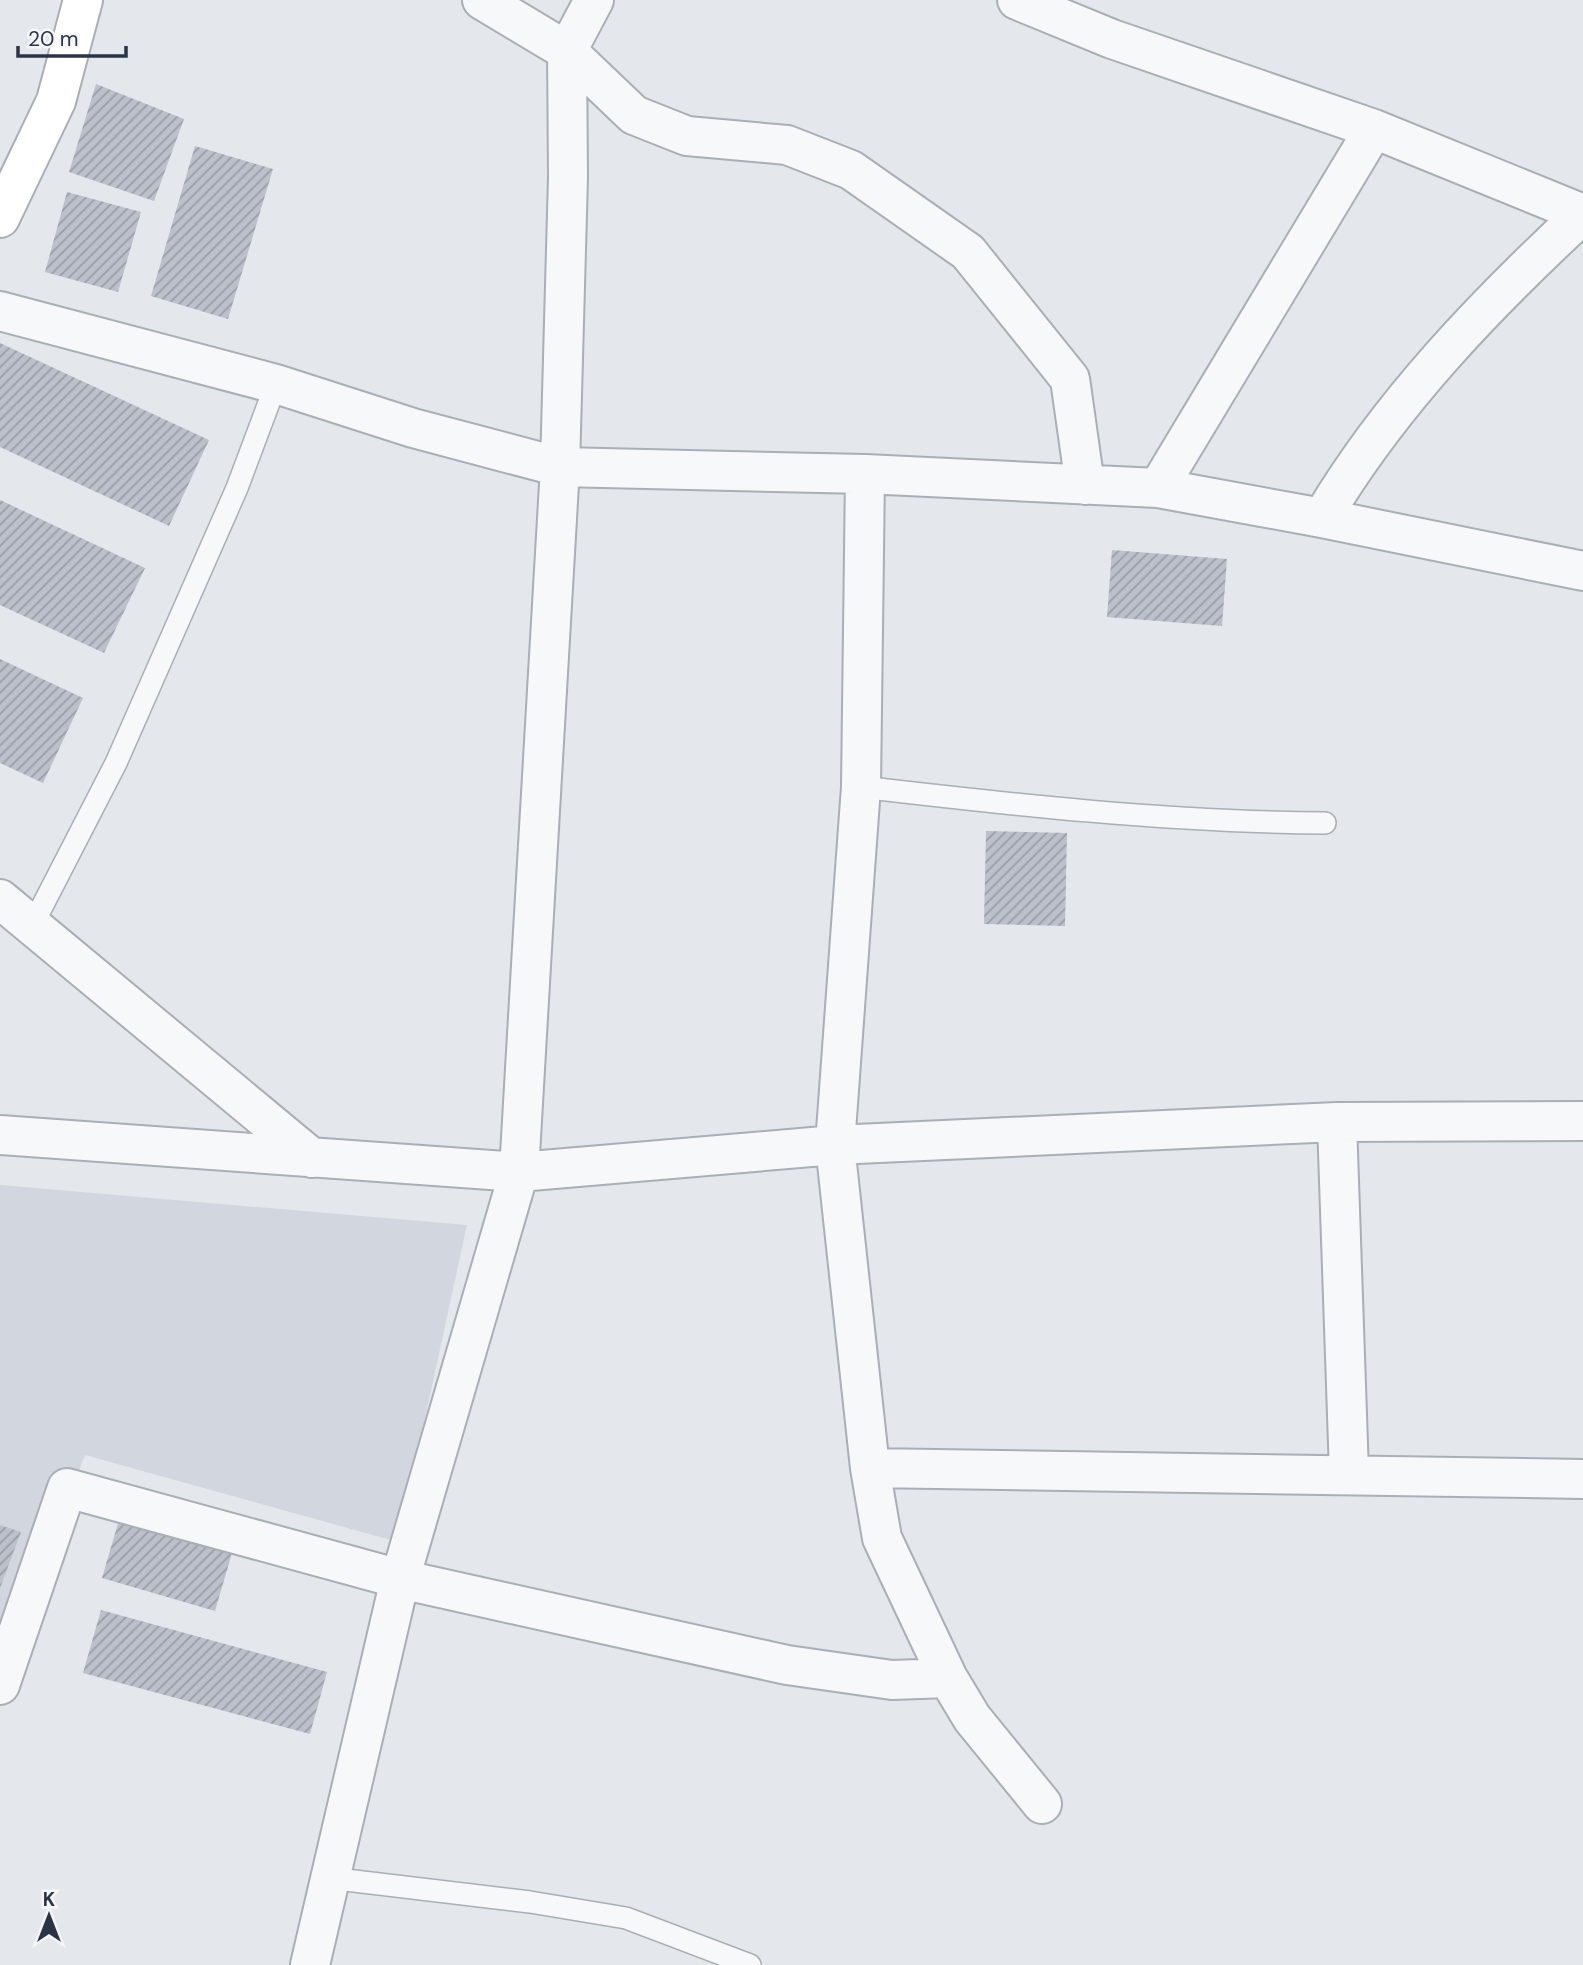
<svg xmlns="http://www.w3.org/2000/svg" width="1583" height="1965" font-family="'DM Sans',sans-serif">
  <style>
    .built { fill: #d2d6de }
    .building { fill: url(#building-hatch) }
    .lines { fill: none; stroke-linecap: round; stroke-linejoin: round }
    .lane-casing { stroke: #a9aeb7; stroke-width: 24 }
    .street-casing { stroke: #a9aeb7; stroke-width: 42 }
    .secondary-casing { stroke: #a9aeb7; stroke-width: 42 }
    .lane { stroke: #f7f8fa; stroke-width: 21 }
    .street { stroke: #f7f8fa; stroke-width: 38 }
    .secondary { stroke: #fff; stroke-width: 38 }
  </style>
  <defs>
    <pattern id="building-hatch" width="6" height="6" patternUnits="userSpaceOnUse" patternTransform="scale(1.75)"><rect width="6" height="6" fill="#bbc0ca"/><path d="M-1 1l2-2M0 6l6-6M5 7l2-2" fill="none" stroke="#989da6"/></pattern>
  </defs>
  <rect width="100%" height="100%" fill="#e4e7ec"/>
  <path class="built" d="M0 1185 467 1225 398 1542 85 1455 0 1675Z"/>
  <path class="building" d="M96 84 184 119 154 201 69 172Z
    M195 146 273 169 228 319 151 296Z
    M67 192 141 212 118 292 45 272Z
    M0 343 209 440 169 526 0 447Z
    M0 500 145 568 104 653 0 605Z
    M1112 550 1227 559 1222 626 1107 617Z
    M0 659 83 698 43 783 0 763Z
    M986 831 1067 833 1065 926 984 924Z
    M119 1520 232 1553 215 1611 102 1578Z
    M0 1525 21 1532 0 1588Z
    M101 1610 327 1672 310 1734 83 1673Z"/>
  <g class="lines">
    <g class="lane-casing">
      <path id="lane" d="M861 787C1015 805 1170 822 1325 823
        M31 928 116 763 237 488 276 384
        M329 1878 530 1902 626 1918 750 1965"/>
    </g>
    <g class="street-casing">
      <path id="street" d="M482 0 567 51 634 115 687 136 787 145 851 170 968 252 1070 379 1085 485
        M1017 0 1112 39 1374 129 1583 214
        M0 311 276 384 413 428 560 467 865 474 1158 488 1322 518 1583 571
        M865 474 861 787 835 1145 870 1468 882 1538 948 1678 972 1718 1042 1804
        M1158 488 1374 129
        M1322 518C1390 403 1486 304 1583 214
        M0 899 312 1158
        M1337 1122 1349 1473
        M0 1135 519 1172 835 1145 1337 1122 1583 1121
        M870 1468 1583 1479
        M0 1685 67 1488 400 1579 787 1665 892 1680 948 1678
        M310 1965 400 1579 519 1172 560 467 568 177 567 51 594 0"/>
    </g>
    <g class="secondary-casing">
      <path id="secondary" d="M0 218 56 101 83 0"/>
    </g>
    <use href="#lane" class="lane"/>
    <use href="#street" class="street"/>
    <use href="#secondary" class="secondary"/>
  </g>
  <g transform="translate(49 1916)" stroke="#f4f6f9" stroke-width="5" paint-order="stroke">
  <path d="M0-5L12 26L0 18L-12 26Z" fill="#2b3445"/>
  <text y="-10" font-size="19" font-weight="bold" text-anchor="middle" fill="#2b3445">K</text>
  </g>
  <path d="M18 46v10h108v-10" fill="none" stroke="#2b3445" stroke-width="3.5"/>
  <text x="28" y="46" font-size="21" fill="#2b3445" stroke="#f4f6f9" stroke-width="5" paint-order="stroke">20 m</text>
</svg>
